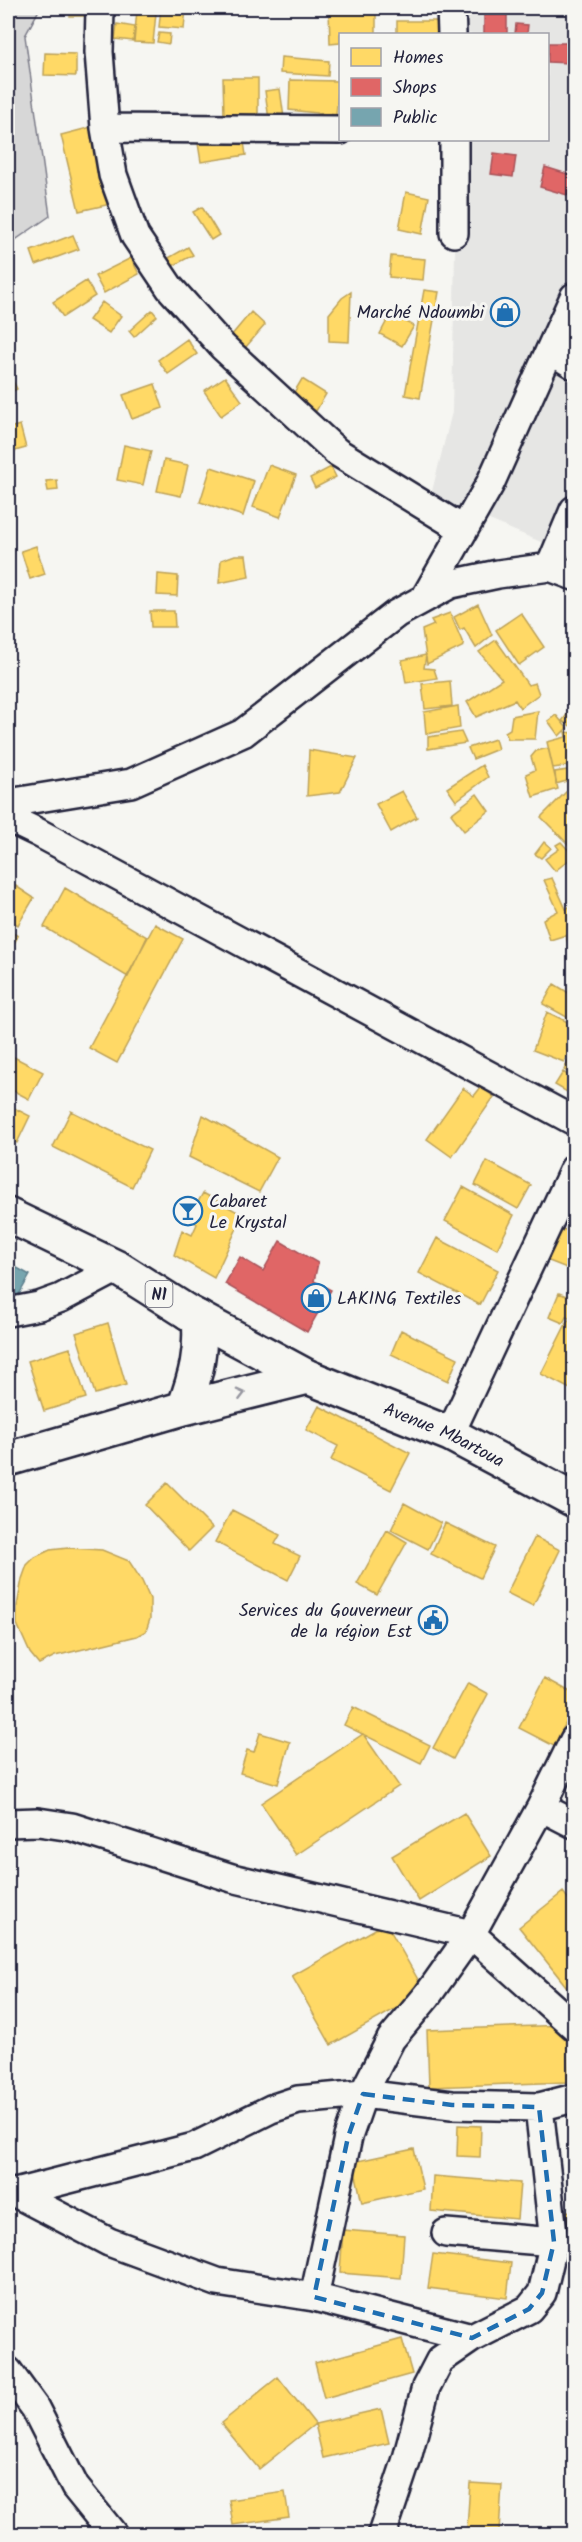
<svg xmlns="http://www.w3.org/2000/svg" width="582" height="2542" font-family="Kalam,sans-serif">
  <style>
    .built { fill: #e6e6e4 }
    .green { fill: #d7d7d7; stroke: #7c7c89; stroke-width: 1.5 }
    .homes { fill: #ffd966; stroke: #bda259; stroke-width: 1.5 }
    .shops { fill: #e06666; stroke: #a75259; stroke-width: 1.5 }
    .public { fill: #76a5af; stroke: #5d7e8c; stroke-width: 1.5 }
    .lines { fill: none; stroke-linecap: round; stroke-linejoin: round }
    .minor-casing { stroke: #22223b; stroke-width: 32 }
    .major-casing { stroke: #22223b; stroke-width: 38 }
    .highway-casing { stroke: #22223b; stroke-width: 38 }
    .minor { stroke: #f6f6f2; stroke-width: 27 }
    .major { stroke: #f6f6f2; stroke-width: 33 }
    .highway { stroke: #f6f6f2; stroke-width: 33 }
    .oneway { stroke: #9797a0 }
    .marked { fill: none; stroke: #1f6fb2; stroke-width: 4.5; stroke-dasharray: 12 8; stroke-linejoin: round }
    .labels { text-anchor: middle; stroke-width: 6; stroke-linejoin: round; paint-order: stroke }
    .shield { fill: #f6f6f2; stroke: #626272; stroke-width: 1.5 }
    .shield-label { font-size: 16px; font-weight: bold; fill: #22223b }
    .poi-label { font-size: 18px; fill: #22223b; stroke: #f6f6f2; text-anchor: end }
    .street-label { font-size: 18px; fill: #22223b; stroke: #f6f6f2 }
  </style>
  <rect width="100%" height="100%" fill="#f6f6f2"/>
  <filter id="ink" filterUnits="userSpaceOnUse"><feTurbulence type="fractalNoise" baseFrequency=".0167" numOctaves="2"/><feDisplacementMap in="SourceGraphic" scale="12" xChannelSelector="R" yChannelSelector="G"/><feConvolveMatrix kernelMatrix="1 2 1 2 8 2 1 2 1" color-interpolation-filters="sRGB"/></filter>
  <g filter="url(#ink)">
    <path class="built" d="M459 8H574V272L538 351 574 372V482L548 545 431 495 452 412 457 140H548V34H458Z"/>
    <path class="green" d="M8 8H40L25 36 50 216 8 245Z"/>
    <path class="homes" d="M70 8H92V16H70Z
      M161 8H186L184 29 159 27Z
      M329 8H376V34H340V43L330 44Z
      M137 10 156 13 153 43 134 42Z
      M397 21H437V34H397Z
      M117 24 135 27 133 41 115 39Z
      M159 33 170 34 169 44 157 42Z
      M45 53 76 54V76L44 75Z
      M281 57 329 61 328 76 280 73Z
      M223 78H258V115H224Z
      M290 80 339 81 336 115 289 110Z
      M280 89 285 125 270 127 265 91Z
      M92 127 111 204 79 211 61 135Z
      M242 129 246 155 201 162 197 137Z
      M406 192 429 197 422 234 399 229Z
      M202 207 219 235 211 240 193 212Z
      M73 235 79 249 36 265 31 251Z
      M188 247 193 255 169 268 165 260Z
      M391 256 425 259 423 280 389 277Z
      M131 258 139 274 104 293 95 276Z
      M86 281 95 296 63 317 53 302Z
      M424 290 439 292 420 398 405 395Z
      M351 292 349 342 329 341V314L342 298Z
      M102 302 121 316 109 333 89 320Z
      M152 310 157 316 134 337 129 331Z
      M251 312 265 325 245 348 231 336Z
      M391 313 414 326 402 346 380 334Z
      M187 339 197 354 168 374 158 360Z
      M8 371 17 389 8 394Z
      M225 377 242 401 221 416 204 391Z
      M302 379 326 394 316 411 292 396Z
      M155 384 163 408 132 419 123 395Z
      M20 425 26 448 15 451 9 428Z
      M124 445 151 451 143 485 117 480Z
      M164 460 188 465 181 496 157 491Z
      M269 465 296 475 280 517 253 507Z
      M211 467 254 481 243 516 200 502Z
      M331 467 336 477 315 488 310 478Z
      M57 480 58 490 48 491 46 481Z
      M36 546 45 574 30 579 21 551Z
      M235 555H246L249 577 219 583 221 560Z
      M158 574 178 576 177 596 157 595Z
      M478 604 492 635 476 648 464 628 460 630 454 617Z
      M150 611H174L175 627H151Z
      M450 613 464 646 427 664 422 630 434 625 431 620Z
      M521 613 544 647 519 665 496 630Z
      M496 640 528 685 535 683 539 694 520 708 515 700 476 717 467 702 502 679 479 652Z
      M426 655 424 668 434 669 437 678 406 683 402 660Z
      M450 681 452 706 425 709 422 684Z
      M458 706 460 728 426 734 424 712Z
      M574 706V728L562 721Z
      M538 711 535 739H508L505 732 510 729 512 716Z
      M556 715 567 728 559 736 548 721Z
      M461 732 466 743 428 749V737Z
      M565 732 574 733V765L553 768 547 742 566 737Z
      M495 739 498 749 473 759 468 748Z
      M548 748 558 789 533 797 526 774 535 770 531 757 536 751Z
      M309 750 357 758 340 792 307 796Z
      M482 765 488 777 456 801 447 788Z
      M574 769V779L556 784 555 772Z
      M570 788 574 794V843L571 847 541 817Z
      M402 791 417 817 391 832 376 804Z
      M477 794 489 811 464 831 451 814Z
      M544 842 551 848 541 858 535 854Z
      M561 842 574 856 555 871 545 859 559 849 556 845Z
      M552 878 566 909 570 906 574 918V947L569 949 566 935 550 940 543 919 558 911 544 880Z
      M8 881 34 898 18 925 8 919Z
      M65 888 147 937 128 977 44 927Z
      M155 924 183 939 117 1063 89 1048Z
      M8 930 18 936 11 949 8 946Z
      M554 984 574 996V1021L543 1004Z
      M547 1012 574 1025V1039L564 1062 533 1050Z
      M574 1048V1075L564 1070Z
      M10 1055 43 1072 29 1099 8 1088V1059Z
      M563 1072 574 1079V1096L555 1085Z
      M481 1087 494 1097 452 1157 427 1139 463 1088 474 1096Z
      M8 1105 30 1116 17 1143 8 1138Z
      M71 1111 150 1150 132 1187 53 1147Z
      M203 1115 278 1157 259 1192 189 1157Z
      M487 1161 531 1185 518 1209 475 1185Z
      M463 1187 514 1215 497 1249 445 1221Z
      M574 1187V1227L560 1222Z
      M203 1193 243 1215 214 1278 174 1255 182 1230 192 1235 197 1224 189 1218Z
      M557 1227 574 1233V1271L544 1259Z
      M437 1238 498 1270 480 1305 419 1273Z
      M559 1293 574 1299V1320L566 1317 563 1323 549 1317Z
      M568 1320 574 1323V1391L541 1374Z
      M108 1323 126 1385 95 1394 76 1333Z
      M401 1330 458 1358 448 1381 391 1354Z
      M70 1348 86 1398 44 1411 28 1361Z
      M319 1406 410 1453 391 1490 331 1460 338 1446 306 1430Z
      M167 1483 212 1528 189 1551 145 1505Z
      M404 1503 441 1523 428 1549 391 1530Z
      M232 1510 280 1535 275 1544 300 1556 288 1580 215 1542Z
      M445 1523 495 1547 480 1578 431 1554Z
      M387 1530 407 1542 377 1595 357 1584Z
      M535 1537 560 1550 533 1606 507 1593Z
      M68 1548 102 1550 129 1561 142 1581 150 1599V1619L146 1631 137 1636 55 1656 39 1664 30 1653 17 1624V1606L22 1579 27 1565 35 1557 50 1550Z
      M545 1678 574 1694V1707L554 1746 519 1728Z
      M468 1683 488 1694 453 1759 433 1748Z
      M353 1707 430 1745 421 1763 344 1725Z
      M260 1733 290 1742 278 1784 240 1773 247 1750 254 1752Z
      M363 1734 399 1786 296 1855 261 1803Z
      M464 1813 491 1856 419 1901 392 1856Z
      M563 1892 574 1906V1996L519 1927Z
      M386 1923 425 1992 331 2045 292 1976Z
      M566 2025 568 2082 429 2087 427 2030Z
      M458 2125 481 2126 480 2157 457 2156Z
      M414 2149 423 2189 362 2203 353 2162Z
      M433 2176 520 2183 517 2219 431 2211Z
      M574 2210V2264H572L561 2213Z
      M343 2230 404 2235 401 2278 340 2273Z
      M433 2254 511 2263 507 2298 428 2288Z
      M402 2339 412 2374 324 2398 315 2363Z
      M278 2377 315 2424 259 2469 221 2423Z
      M381 2409 389 2443 323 2458 315 2424Z
      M470 2483 502 2485 499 2531 467 2529Z
      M285 2492 289 2517 233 2525 229 2500Z"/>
    <path class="shops" d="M484 13H507V34H484Z
      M516 24 528 25 527 34H515Z
      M548 43H570L569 63 548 62Z
      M494 153 516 156 513 177 491 174Z
      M545 167 574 176V197L540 187Z
      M280 1241 318 1263 314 1281 331 1290 307 1332 225 1284 240 1257 263 1271Z"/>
    <path class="public" d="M8 1263 30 1275 13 1305 8 1302Z"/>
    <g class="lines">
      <g class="minor-casing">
        <path id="minor" d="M100 8 99 52 105 128 113 175 135 236 170 288 223 347 337 452 464 530
          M451 8 452 34
          M105 128 340 130
          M454 233V140
          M574 297 550 350 574 365
          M550 567 574 510
          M425 598 490 484 550 350
          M8 803 131 783 243 733 396 614 451 584 498 574 550 567 574 576
          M8 818 37 832 574 1121
          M8 1312 39 1306 61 1298 118 1268
          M450 1434 574 1169
          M541 1807 574 1824
          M8 1823 38 1822 72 1827 232 1878 471 1934 574 2026
          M8 2192 15 2193 109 2242 217 2282 314 2297 472 2338
          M15 2193 194 2147 271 2109 298 2100 363 2094 452 2105 539 2107 574 2098
          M446 2233 554 2242
          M314 2297 348 2137 363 2094 391 2039 427 1996 471 1934 541 1807 574 1740
          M8 2371 35 2408 75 2487 113 2534
          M382 2534 406 2462 426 2387 440 2360 472 2338 529 2309 542 2293 554 2242 539 2107"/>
      </g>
      <g class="major-casing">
        <path id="major" d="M184 1408C196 1375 202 1353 199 1318L189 1313
          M8 1459 184 1408 308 1377"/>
      </g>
      <g class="highway-casing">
        <g id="highway">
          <path id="s1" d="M8 1215 118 1268 189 1313 308 1377 450 1434 574 1500"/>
        </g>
      </g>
      <use href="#minor" class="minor"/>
      <use href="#major" class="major"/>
      <use href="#highway" class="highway"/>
    </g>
    <defs><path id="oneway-chevron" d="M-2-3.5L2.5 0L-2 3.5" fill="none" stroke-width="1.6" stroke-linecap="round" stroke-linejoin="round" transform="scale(1.5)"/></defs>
    <use class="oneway" href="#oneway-chevron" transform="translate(241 1394) rotate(-14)"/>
  </g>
  <path class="marked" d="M363 2094 452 2105 539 2107 554 2242 542 2293 529 2309 472 2338 314 2297 348 2137Z"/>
  <defs>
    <g id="shop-ring" transform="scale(1.5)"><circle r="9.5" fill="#f6f6f2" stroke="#1f6fb2" stroke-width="1.5"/><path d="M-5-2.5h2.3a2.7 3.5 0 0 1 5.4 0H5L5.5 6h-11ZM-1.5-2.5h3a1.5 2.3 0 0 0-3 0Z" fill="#1f6fb2"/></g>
    <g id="bar-ring" transform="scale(1.5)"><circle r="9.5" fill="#f6f6f2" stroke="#1f6fb2" stroke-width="1.5"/><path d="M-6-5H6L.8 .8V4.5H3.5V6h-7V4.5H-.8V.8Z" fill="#1f6fb2"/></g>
    <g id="civic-ring" transform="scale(1.5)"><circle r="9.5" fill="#f6f6f2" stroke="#1f6fb2" stroke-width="1.5"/><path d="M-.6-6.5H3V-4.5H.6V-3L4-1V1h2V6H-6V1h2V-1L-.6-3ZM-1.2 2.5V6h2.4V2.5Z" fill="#1f6fb2"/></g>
  </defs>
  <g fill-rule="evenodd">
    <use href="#shop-ring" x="505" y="312"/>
    <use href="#bar-ring" x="188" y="1211"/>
    <use href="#shop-ring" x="316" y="1298"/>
    <use href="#civic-ring" x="433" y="1620"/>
  </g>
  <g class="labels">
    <rect class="shield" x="145.5" y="1281" width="27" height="26" rx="4.5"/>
    <g class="shield-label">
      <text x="159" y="1300">N1</text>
    </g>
    <g class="poi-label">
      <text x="484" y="318">Marché Ndoumbi</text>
      <text x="209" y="1207" text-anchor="start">Cabaret<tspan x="209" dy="21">Le Krystal</tspan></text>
      <text x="337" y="1304" text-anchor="start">LAKING Textiles</text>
      <text x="412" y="1616">Services du Gouverneur<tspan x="412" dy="21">de la région Est</tspan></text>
    </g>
    <g class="street-label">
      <text dy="6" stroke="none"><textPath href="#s1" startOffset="489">Avenue Mbartoua</textPath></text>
    </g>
  </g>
  <rect width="582" height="2542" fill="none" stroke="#f6f6f2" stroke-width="30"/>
  <rect x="15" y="15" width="552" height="2512" fill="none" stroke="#22223b" stroke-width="2" filter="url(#ink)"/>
  <rect x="339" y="33" width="210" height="108" fill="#f6f6f2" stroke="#a1a1a9" stroke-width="1.5"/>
  <rect x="351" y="48" width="30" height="18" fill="#ffd966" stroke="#a1a1a9" stroke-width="1.5"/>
  <text x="393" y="63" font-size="18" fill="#22223b">Homes</text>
  <rect x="351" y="78" width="30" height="18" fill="#e06666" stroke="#a1a1a9" stroke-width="1.5"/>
  <text x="393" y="93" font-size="18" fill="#22223b">Shops</text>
  <rect x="351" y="108" width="30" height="18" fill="#76a5af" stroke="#a1a1a9" stroke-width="1.5"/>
  <text x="393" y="123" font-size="18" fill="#22223b">Public</text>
</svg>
